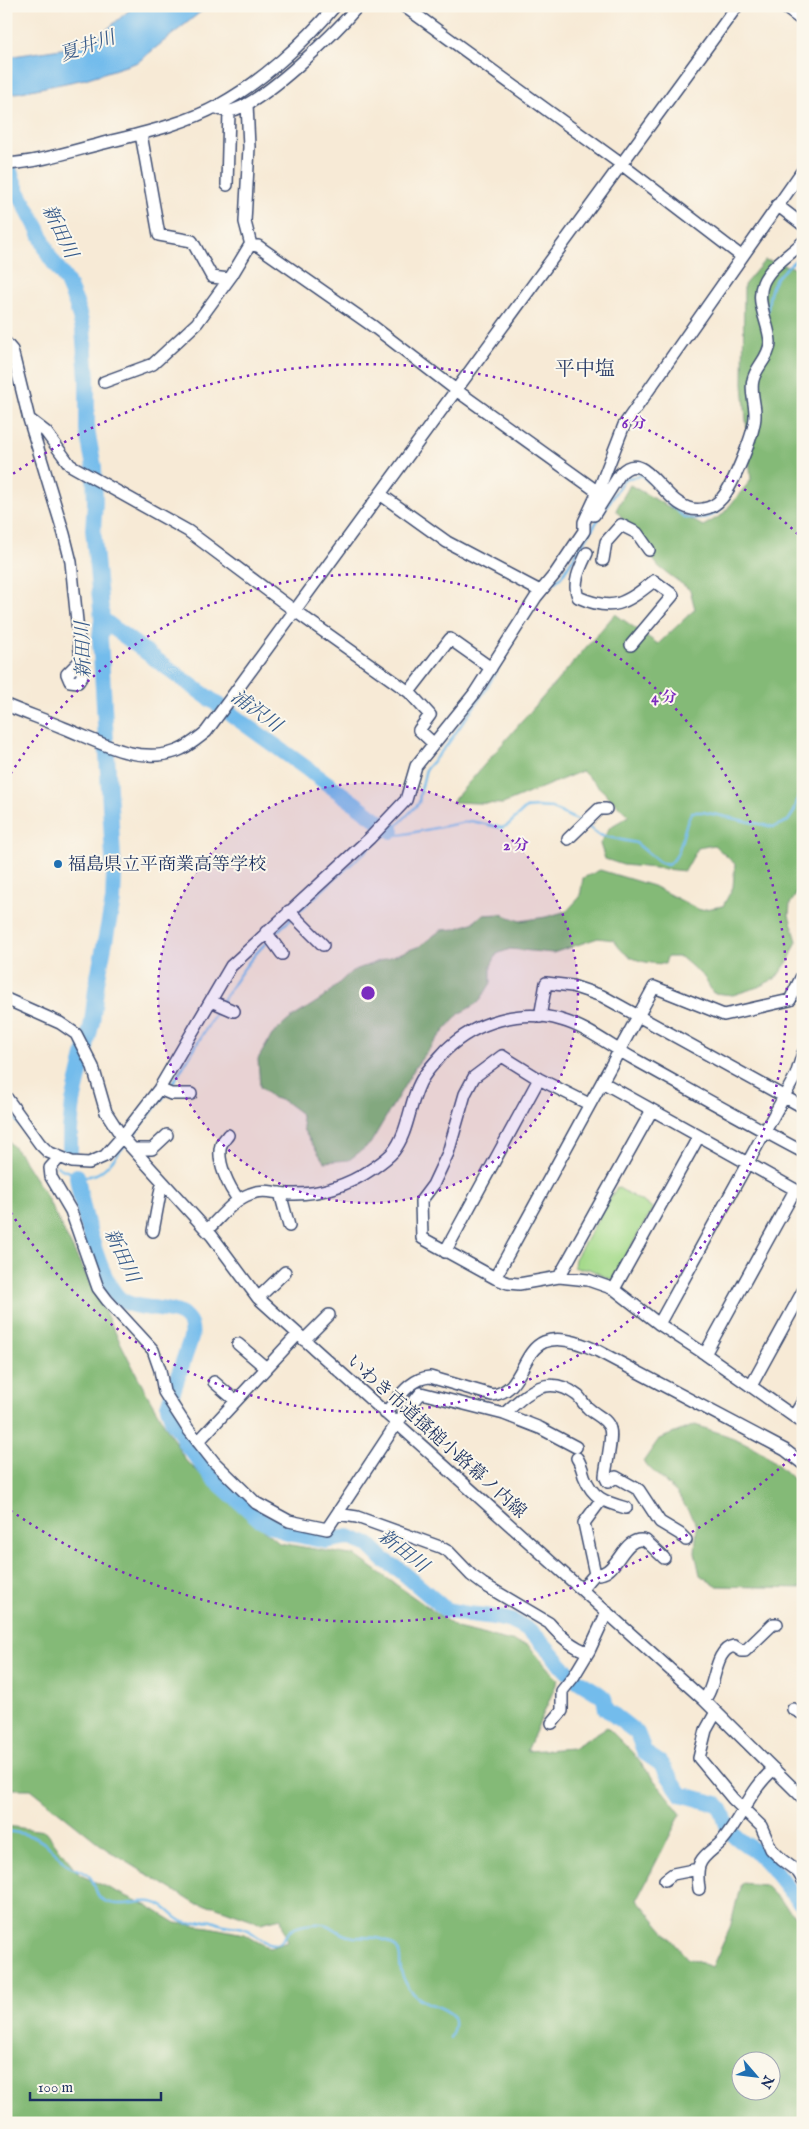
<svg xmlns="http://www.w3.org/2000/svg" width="809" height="2129" font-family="'IM FELL English','Noto Serif JP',serif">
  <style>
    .green { fill: #a5da8b; stroke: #608474 }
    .forest { fill: #84ba77; stroke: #50746a; fill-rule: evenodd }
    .water { fill: #73bcec; stroke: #4776a5 }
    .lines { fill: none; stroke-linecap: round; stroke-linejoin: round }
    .stream { stroke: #73bcec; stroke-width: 2.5 }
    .river { stroke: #73bcec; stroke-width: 16 }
    .minor-casing { stroke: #3c4b70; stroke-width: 14 }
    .minor { stroke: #fff; stroke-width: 11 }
    .ring { fill: none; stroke: #7b2cbf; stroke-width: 2.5; stroke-dasharray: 2.5 5 }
    .poi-dot { fill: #1f6fb2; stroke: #fbf7ec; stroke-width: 2 }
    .labels { text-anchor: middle; stroke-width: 4; stroke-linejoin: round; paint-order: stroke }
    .poi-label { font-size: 18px; fill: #1b2f5e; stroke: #fbf7ec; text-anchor: start }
    .street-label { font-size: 18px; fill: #1b2f5e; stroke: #fbf7ec }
    .water-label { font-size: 19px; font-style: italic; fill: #355989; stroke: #fbf7ec }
    .quarter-label { font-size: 20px; fill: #1b2f5e; stroke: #fbf7ec }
    .centre { fill: #7b2cbf; stroke: #fbf7ec; stroke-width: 2.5 }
    .ring-label { font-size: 15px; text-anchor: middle; font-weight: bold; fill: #7b2cbf; stroke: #fbf7ec; stroke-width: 4; stroke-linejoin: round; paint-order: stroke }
  </style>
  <rect width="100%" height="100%" fill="#fbf7ec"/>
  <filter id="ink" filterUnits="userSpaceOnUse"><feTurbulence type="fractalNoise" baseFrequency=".02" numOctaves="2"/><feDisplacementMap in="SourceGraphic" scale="10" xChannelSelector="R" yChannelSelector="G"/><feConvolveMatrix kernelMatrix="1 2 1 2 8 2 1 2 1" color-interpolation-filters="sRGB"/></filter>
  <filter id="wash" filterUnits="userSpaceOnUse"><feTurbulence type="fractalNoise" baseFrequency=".0096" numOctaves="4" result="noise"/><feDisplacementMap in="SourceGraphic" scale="20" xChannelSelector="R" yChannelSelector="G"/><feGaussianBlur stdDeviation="1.12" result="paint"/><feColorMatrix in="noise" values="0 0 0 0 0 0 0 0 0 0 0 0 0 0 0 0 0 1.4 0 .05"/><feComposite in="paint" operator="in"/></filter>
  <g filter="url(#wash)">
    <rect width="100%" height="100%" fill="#f7ead6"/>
    <path class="green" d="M617 1187 653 1208 612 1280 589 1269H580L574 1267 575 1259Z"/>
    <path class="forest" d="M765 260 803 270V884L790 904 789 915 797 941 789 960 776 978 758 987 733 995 713 993 704 977 681 957H667L665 964C643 963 625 960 614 940L598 938 553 953 510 949 497 954 491 966V983L479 1002 459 1014 437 1039 416 1066 370 1144 349 1160 324 1162 304 1131 300 1113 284 1101 273 1098 260 1087 258 1059 272 1035 290 1019 323 998 352 971 420 946 441 930 456 929 474 922 482 915 501 914 520 921 546 917 567 911 580 897 583 878 600 870 653 886 700 910 723 906 733 887 735 864 714 845 698 848 685 871 623 865 605 859 600 844 610 827 629 816 582 771 503 804 452 802 615 614 658 644 695 609 690 590 659 567 616 510 630 485 703 526 722 515 751 480 743 384 744 285Z
      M6 1139 19 1153 44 1192 144 1389 186 1461 279 1543 356 1556 457 1628 528 1645 558 1680 527 1751 573 1748 607 1727 632 1752 681 1814 637 1899 687 1958 712 1967 730 1928 741 1883 765 1885 803 1924V2123H6V1826L45 1831 80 1875 150 1907 176 1923 209 1927 244 1934 269 1948 287 1942 281 1918 261 1923 214 1906 196 1904 106 1849 31 1789H6ZM742 2062H772V2092H742Z
      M695 1425C716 1432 739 1438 758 1450 774 1460 789 1475 803 1489V1588L716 1586 700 1575 695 1552 697 1525 677 1493 643 1462 659 1439Z"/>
    <path class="water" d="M134 6H208L138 62 85 79 6 95V57L89 45Z"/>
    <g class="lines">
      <path class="stream" d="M768 311C769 278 779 274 803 254
        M660 493 669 504 685 518C699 518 716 520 723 504
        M555 582 561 577 584 542 624 479 642 475 649 482
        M586 825 599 835 636 843 659 862 667 865C682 860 682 826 692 812H703L774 827 788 821 794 812 803 781
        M392 831 400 835 471 821 502 828 508 825 526 808 537 807 551 808 581 822
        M297 913 377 841 392 831 419 803 420 794 426 769 447 745 485 691 505 656
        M273 935 292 918
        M222 1002C236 979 249 959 268 941
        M169 1090 218 1009
        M6 1108 21 1127
        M129 1141 166 1094
        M57 1166C62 1170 68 1172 75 1174 99 1183 111 1162 125 1145
        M6 1831C29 1834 37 1836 54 1851 59 1856 61 1861 67 1865 75 1870 84 1870 90 1877 96 1884 95 1896 103 1900 118 1909 136 1900 152 1902 169 1905 173 1920 187 1923 194 1925 202 1920 209 1920 214 1921 219 1924 224 1925 230 1927 237 1926 243 1928 256 1932 265 1948 280 1943 284 1938 287 1932 293 1929 301 1924 321 1922 330 1926 338 1931 344 1936 354 1937 369 1938 386 1935 397 1949 402 1955 399 1964 401 1971 403 1978 408 1989 414 1994 429 2011 467 2003 450 2038"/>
      <path class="river" d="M6 161 17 190 38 229 49 256 66 280 76 303 83 329 87 378V430L94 467 95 503 93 529 102 619 100 638 114 874 113 901 97 982 92 1022 73 1102 70 1130V1152
        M102 619C197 692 296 759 392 831
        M77 1176C81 1204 99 1281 120 1299 142 1316 197 1298 191 1338L168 1406 173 1422 181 1433 185 1443 213 1478 258 1518 288 1533 326 1541 348 1537 369 1545 384 1560 400 1570 445 1609C467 1617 492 1613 513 1622 541 1633 552 1658 572 1676 582 1685 594 1689 604 1698L606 1709 637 1733 645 1753 660 1763 681 1794 717 1804C725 1811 724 1823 730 1831 739 1842 750 1846 760 1855 777 1870 786 1890 803 1905"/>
    </g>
  </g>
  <g filter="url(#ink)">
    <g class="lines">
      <g class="minor-casing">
        <path id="minor" d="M404 6 621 164 741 256
          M783 6 803 21
          M247 104 249 147 245 222 251 245
          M215 107C220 109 224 112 230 111 262 105 335 33 358 6
          M141 134 159 235 192 241 212 277 229 279
          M6 164C38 162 69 152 100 144 139 134 183 125 219 105 260 83 305 42 335 6
          M227 185 229 111
          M777 205 803 225
          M6 343 12 350 29 419 46 432 70 465 188 531 295 611 409 692 430 715 419 730 434 744
          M104 382 153 364 197 323 232 275 250 245 258 246 374 327 456 390 598 492
          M29 419 64 534 71 562 82 671V676L78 682 70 681 67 674 81 660
          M380 494 447 542 540 591
          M594 515 620 474C648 443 665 517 703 509 710 508 717 504 722 498 733 485 756 431 755 414 755 402 750 391 753 380 756 366 770 357 770 342 769 322 755 303 763 283 770 266 790 255 803 242
          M587 553C581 566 572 582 578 597 614 613 626 603 654 581L673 595 631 645
          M603 560 606 542 621 525 637 533 649 550
          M409 692 450 639 491 668
          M6 705C25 713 45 720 64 728 99 742 138 765 177 751 188 747 197 739 206 732L737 6
          M568 839 599 809H606
          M289 911 323 945
          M266 932 282 954
          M6 999 60 1023 76 1034 93 1067 106 1112 122 1137 212 1236 258 1298 704 1700 803 1798
          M211 1001 234 1011
          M540 1017 546 983 572 986 602 996 803 1107
          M602 1082 803 1194
          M159 1089 171 1094H191
          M6 1097 40 1144 48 1152 72 1162 89 1163 105 1156 122 1137 159 1089 231 966 370 838 406 800 416 766 474 694 536 597 555 574 584 531V522L598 492 624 425 803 170
          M589 1104 539 1079 502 1056 474 1077 465 1094 448 1153 433 1185 421 1201 422 1238 495 1278 508 1283 519 1284 559 1277 588 1280 614 1289 659 1324 705 1354 803 1423
          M228 1135C226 1138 222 1142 221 1145 216 1161 229 1188 239 1200
          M134 1149H152L167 1135
          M60 1157 50 1168 51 1177 71 1211 98 1288 107 1300 153 1350 160 1370 164 1392 188 1429 214 1462 256 1503 289 1521 327 1529 397 1423 421 1393 504 1414 540 1428 576 1447
          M280 1193 289 1226
          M207 1230C220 1218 233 1200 250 1194 264 1188 276 1194 291 1194 319 1195 349 1185 372 1169 379 1164 387 1159 393 1152 410 1131 409 1098 424 1076 430 1067 439 1058 446 1050 475 1022 521 1008 561 1020 587 1027 610 1046 634 1059 690 1090 746 1122 803 1152
          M153 1231 161 1188 164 1183
          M445 1252 539 1079
          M559 1277 652 1110
          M495 1278 654 987 724 1015 790 1000 803 974
          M614 1289 699 1136
          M258 1298 285 1272
          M659 1324 796 1075 803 1053
          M304 1340 329 1315
          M238 1344 266 1368
          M705 1354 795 1190
          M214 1382 236 1401
          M751 1386 803 1291
          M385 1413C398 1399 410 1378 430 1377L492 1395C537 1390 511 1310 598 1351L785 1450 803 1464
          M504 1414C527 1393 547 1372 578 1396 582 1400 584 1405 588 1408 595 1415 607 1418 610 1429 613 1439 606 1464 605 1476L608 1482 616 1477 639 1490 660 1522 680 1534 686 1540
          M794 1416 803 1401
          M198 1442 298 1334
          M577 1458C581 1464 582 1469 584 1476 593 1499 605 1502 626 1508
          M337 1514 357 1517 440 1547 449 1552 471 1575 483 1584 549 1623C559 1635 572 1647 588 1652
          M595 1574 584 1523 601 1500
          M582 1589 595 1574C598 1574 601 1574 603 1573 619 1568 625 1534 646 1541L664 1558
          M704 1700C717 1686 713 1650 734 1646L742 1651H745L773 1624H777
          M793 1709 803 1714
          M716 1712 706 1730 699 1758 733 1799 761 1826 771 1849 782 1860 798 1872 803 1880
          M552 1723 562 1711V1691L574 1676 589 1651 607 1612
          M665 1880 673 1874 698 1869
          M699 1889C698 1882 697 1873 699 1866 702 1855 715 1849 722 1841 742 1818 750 1789 774 1769"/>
      </g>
      <use href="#minor" class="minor"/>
    </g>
  </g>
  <circle cx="368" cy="993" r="210" fill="#7b2cbf" fill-opacity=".12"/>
  <g class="ring">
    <circle cx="368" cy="993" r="210"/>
    <path d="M7 780A419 419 0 1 1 7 1206"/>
    <path d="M801 1449A629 629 0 0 1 7 1508M7 478A629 629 0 0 1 801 537"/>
  </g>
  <circle class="poi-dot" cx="58" cy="864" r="5"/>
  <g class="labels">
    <g class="poi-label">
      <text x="68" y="870">福島県立平商業高等学校</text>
    </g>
    <g class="street-label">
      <text transform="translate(437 1436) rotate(42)" y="6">いわき市道搔槌小路幕ノ内線</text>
    </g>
    <g class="water-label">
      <text transform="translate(87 45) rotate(-19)" y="7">夏井川</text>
      <text transform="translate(61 231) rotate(64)" y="7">新田川</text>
      <text transform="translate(82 650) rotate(-91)" y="7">新田川</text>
      <text transform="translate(257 710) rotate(36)" y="7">浦沢川</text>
      <text transform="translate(123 1255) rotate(65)" y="7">新田川</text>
      <text transform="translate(404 1550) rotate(38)" y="7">新田川</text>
    </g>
    <g class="quarter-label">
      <text x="585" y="375">平中塩</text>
    </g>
  </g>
  <circle cx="368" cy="993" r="8" class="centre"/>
  <g class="ring-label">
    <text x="634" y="428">6 分</text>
    <text x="664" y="702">4 分</text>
    <text x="516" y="850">2 分</text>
  </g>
  <rect width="809" height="2129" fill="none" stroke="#fbf7ec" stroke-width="25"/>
  <g transform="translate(756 2076) rotate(118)"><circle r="24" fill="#fbf7ec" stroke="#a1a7b3"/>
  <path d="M0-4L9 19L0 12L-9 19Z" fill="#1f6fb2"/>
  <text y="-8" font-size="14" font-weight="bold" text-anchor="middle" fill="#1b2f5e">N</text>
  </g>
  <path d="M30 2092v8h131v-8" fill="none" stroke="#1b2f5e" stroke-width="2.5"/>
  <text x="38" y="2092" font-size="15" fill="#1b2f5e" stroke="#fbf7ec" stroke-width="4" paint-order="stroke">100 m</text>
</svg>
